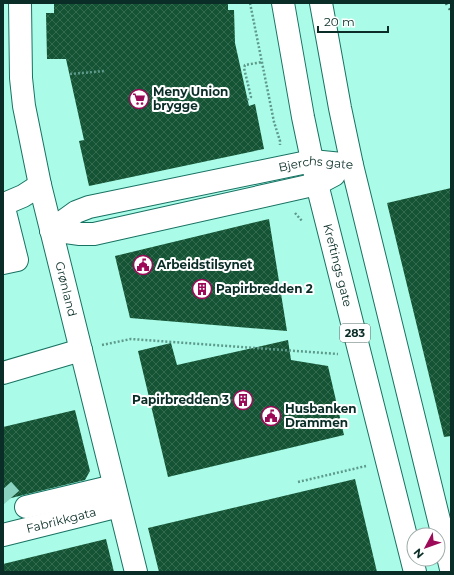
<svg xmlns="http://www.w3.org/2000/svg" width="454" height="575" font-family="Montserrat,sans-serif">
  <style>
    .building { fill: url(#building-cross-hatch) }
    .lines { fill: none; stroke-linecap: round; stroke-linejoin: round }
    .minor-tunnel { stroke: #8ad3c1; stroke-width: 22; stroke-dasharray: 22 11; stroke-linecap: butt }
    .minor-casing { stroke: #187262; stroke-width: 24 }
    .major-casing { stroke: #187262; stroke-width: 24 }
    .path { stroke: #5e9a8c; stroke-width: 2.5; stroke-dasharray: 2 2; stroke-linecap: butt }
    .minor { stroke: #fff; stroke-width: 22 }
    .major { stroke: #fff; stroke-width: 22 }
    .rail { stroke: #3e7166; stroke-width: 3; stroke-dasharray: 2 4; stroke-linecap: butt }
    .labels { text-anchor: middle; stroke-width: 4; stroke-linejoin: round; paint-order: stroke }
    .shield { fill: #fff; stroke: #546d68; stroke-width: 1 }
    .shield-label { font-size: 11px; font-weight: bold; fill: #0a2e27 }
    .poi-label { font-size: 12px; font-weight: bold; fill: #0a2e27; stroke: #fff; text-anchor: start }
    .street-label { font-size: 12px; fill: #0a2e27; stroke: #fff }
  </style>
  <defs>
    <pattern id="building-cross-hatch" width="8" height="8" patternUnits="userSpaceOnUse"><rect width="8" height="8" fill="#145434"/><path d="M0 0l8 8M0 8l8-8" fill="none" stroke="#346a50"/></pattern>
  </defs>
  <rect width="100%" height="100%" fill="#aafce8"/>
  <path class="building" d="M54 3H228V10H234L235 43 249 106 255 104 264 149 89 186 79 141 84 140 66 59H47L46 13H54Z
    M451 188V436L444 437 387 203Z
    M269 219 287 331 130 318 115 256Z
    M288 340 291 360 328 366 344 435 168 477 138 351 171 343 177 365Z
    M75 410 90 471 85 480 3 500V427Z
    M355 479 377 572H159L148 528Z
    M106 539 114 572H3V564Z"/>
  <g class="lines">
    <path class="minor-tunnel" d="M3 489 11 498"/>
    <g class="minor-casing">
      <g id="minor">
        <path id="s1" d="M20 3 21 78 24 106 40 185 136 572"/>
        <path d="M3 204 17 260 3 263"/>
        <path d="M4 204 23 196 40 185"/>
        <path id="s2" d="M51 230 76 212 89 207 312 161 352 165"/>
        <path d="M51 230 80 234H94L317 184 334 175"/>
        <path d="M3 373 81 350"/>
        <path d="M26 507 114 486"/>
        <path id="s3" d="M3 535 119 506"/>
      </g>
    </g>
    <g class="major-casing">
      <g id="major">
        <path id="s4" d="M283 3 303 117 317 184 415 572"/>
        <path d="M321 3 340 108 352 165 451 569"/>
      </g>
    </g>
    <path class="path" d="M250 3 274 122 280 141V145
      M70 74 105 71
      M247 100 251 97 244 68 245 65 262 62
      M295 213 302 221
      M102 345 131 339 338 354
      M298 482 366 466"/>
    <use href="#minor" class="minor"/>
    <use href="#major" class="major"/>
    <path class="rail" d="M446 3 451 11"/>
  </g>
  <defs>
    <g id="supermarket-ring" transform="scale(1)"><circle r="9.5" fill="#fff" stroke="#9c0a58" stroke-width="1.5"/><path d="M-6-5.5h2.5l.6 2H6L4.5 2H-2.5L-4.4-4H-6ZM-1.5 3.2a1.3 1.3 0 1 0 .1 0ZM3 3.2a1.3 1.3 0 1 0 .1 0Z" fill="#9c0a58"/></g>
    <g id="civic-ring" transform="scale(1)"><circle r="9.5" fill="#fff" stroke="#9c0a58" stroke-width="1.5"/><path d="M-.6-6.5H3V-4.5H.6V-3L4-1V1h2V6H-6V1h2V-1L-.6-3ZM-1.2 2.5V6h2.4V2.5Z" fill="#9c0a58"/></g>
    <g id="building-ring" transform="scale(1)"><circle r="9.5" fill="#fff" stroke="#9c0a58" stroke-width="1.5"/><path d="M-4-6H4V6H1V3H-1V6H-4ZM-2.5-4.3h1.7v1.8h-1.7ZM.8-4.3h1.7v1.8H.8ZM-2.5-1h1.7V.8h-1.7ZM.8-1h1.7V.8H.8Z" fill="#9c0a58"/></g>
  </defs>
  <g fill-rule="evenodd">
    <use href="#supermarket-ring" x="139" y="99"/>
    <use href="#civic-ring" x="143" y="265"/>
    <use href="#building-ring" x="202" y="289"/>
    <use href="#building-ring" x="243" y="400"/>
    <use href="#civic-ring" x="271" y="416"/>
  </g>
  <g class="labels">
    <rect class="shield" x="340" y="324" width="30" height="18" rx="3"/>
    <g class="shield-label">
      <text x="355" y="337">283</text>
    </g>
    <g class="poi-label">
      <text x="153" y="96">Meny Union<tspan x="153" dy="14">brygge</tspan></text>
      <text x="157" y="269">Arbeidstilsynet</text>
      <text x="216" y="293">Papirbredden 2</text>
      <text x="229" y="404" text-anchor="end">Papirbredden 3</text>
      <text x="285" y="413">Husbanken<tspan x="285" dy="14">Drammen</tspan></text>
    </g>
    <g class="street-label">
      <text dy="4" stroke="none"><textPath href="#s2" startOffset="276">Bjerchs gate</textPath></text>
      <text dy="4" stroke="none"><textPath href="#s4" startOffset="268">Kreftings gate</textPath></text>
      <text dy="4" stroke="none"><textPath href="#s1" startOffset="291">Grønland</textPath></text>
      <text dy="4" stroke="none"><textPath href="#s3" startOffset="60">Fabrikkgata</textPath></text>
    </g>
  </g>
  <rect width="454" height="575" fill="none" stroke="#0a2e27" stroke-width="8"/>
  <g transform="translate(426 547) rotate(229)"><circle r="19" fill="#ffffff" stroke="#9daba9"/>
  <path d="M0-3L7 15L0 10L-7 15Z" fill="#9c0a58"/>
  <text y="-6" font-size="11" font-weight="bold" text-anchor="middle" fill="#0a2e27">N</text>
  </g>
  <path d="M318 26v6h70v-6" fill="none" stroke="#0a2e27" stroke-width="2"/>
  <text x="324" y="26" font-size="12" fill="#0a2e27" stroke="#ffffff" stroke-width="3" paint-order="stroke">20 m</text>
</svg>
